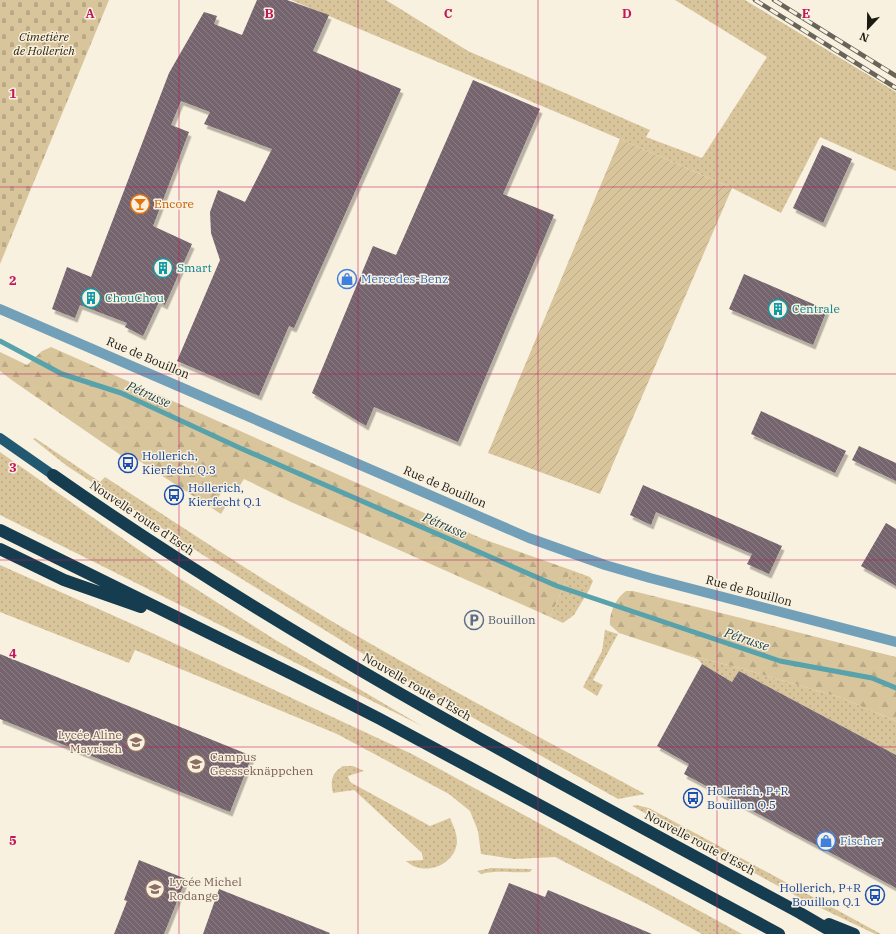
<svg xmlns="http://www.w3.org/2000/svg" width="896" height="934" font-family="'IBM Plex Serif',serif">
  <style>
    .grass { fill: url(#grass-dots) }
    .forest { fill: url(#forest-firs) }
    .cemetery { fill: url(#cemetery-stones) }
    .garden { fill: url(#garden-furrows) }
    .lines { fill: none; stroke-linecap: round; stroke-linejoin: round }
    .stream { stroke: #58a2ab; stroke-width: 5 }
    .building { fill: url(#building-back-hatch); filter: url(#shadow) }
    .minor { stroke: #72a0b8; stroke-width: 10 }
    .major { stroke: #225870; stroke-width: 10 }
    .highway { stroke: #153d4f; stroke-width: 12 }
    .rail-casing { stroke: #686459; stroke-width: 4.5 }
    .rail { stroke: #f9f1df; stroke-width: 3; stroke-dasharray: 9; stroke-linecap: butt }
    .grid { fill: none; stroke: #c2185b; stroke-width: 1; stroke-opacity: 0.55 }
    .labels { text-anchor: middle; stroke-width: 3; stroke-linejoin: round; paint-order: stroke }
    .park-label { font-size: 12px; font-style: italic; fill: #32280f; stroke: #f9f1df }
    .food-label { font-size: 12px; fill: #c56008; stroke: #f9f1df; text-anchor: start }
    .culture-label { font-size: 12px; fill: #0d838f; stroke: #f9f1df; text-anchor: start }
    .shop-label { font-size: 12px; fill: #366cbe; stroke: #f9f1df; text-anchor: start }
    .street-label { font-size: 12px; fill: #1c1a13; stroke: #f9f1df }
    .transit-label { font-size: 12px; fill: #164399; stroke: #f9f1df; text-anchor: start }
    .service-label { font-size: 12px; fill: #4e5e75; stroke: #f9f1df; text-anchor: start }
    .education-label { font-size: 12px; fill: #785e54; stroke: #f9f1df; text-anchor: start }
    .water-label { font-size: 13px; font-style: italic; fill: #1f4347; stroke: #f9f1df }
    .grid-label { font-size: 13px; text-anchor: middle; font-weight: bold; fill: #c2185b; stroke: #f9f1df; stroke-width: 3; stroke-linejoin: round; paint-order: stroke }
  </style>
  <defs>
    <pattern id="grass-dots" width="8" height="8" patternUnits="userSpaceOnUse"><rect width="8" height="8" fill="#d9c59c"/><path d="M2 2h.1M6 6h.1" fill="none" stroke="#baa986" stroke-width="1.8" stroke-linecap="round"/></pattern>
    <pattern id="forest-firs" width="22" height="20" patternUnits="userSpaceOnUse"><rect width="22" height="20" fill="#d9c59c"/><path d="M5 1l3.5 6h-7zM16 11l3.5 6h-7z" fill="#baa986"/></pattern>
    <pattern id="cemetery-stones" width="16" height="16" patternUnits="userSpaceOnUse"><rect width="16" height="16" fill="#d9c59c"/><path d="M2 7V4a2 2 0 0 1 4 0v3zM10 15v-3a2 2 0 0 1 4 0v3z" fill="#baa986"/></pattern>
    <pattern id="garden-furrows" width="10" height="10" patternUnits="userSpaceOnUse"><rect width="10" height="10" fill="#d9c59c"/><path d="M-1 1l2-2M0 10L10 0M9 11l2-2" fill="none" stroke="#baa986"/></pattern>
    <pattern id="building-back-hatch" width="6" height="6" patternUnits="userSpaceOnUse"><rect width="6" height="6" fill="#74646d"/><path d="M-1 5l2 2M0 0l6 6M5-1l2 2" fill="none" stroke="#897e84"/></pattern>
    <filter id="shadow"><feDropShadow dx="2.5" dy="4.5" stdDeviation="0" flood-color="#0004"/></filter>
  </defs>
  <rect width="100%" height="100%" fill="#f9f1df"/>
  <path class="grass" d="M291 0H386L468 51 650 130 646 137 702 158 767 57 675 0H745L896 92V171L820 137 781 213 732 188 620 139Z
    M35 438 100 482 105 477C187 530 268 584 352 633 448 689 547 741 645 794L618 799 404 679 284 605 203 555 67 466 33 439Z
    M0 452 176 576 274 639 422 726 0 515Z
    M0 565 139 627 412 754 742 934H702L647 904 555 857 514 859 481 854 478 831 470 811 449 794 337 734 135 650 129 663 0 612Z
    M571 570 590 577 593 581 589 590 574 615 563 623 550 617Z
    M605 630 618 634 593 680 603 685 597 696 583 687 602 651Z
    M680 653 740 668 839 697 896 721V755L739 671 732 682 702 664 698 659Z
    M343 766H353L364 771 348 776 350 782 430 826 450 818C453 825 457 833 457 842 455 866 423 877 406 861L423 860 422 853 354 790 333 793C330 780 332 773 343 766Z
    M636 805 649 808 881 934H875L800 898 632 806Z
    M491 868 532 869 530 872C513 873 497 870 481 874L477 871Z"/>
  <path class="forest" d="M51 347 483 539 571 570 550 617 291 502 244 479 237 490 225 484 218 499 227 504 221 514 130 455 122 456 13 381 0 371V352L27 365 42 351Z
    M626 591H633L896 657V721L839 697 740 668 680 653 619 633 610 625C609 613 616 598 626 591Z"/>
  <path class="cemetery" d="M0 0H109L0 264Z"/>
  <path class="garden" d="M620 139 732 188 600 494 488 453Z"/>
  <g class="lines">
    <path class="stream" d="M0 341 62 374 121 393 240 448 557 586 780 661 872 678 896 688"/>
  </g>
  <path class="building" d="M257 0H287L329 15 313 51 401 89 294 328 289 326 259 396 177 361 220 260 211 233 210 212 218 190 245 202 272 149 204 124 210 112 181 101 171 125 189 132 153 226 192 244 165 305 159 302 143 336 125 327 127 323 80 305 75 318 52 309 67 267 91 277 169 73 204 12 217 16 214 24 242 35Z
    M473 80 540 109 503 194 554 215 458 442 374 407 366 426 312 393 373 246 396 255Z
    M822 145 852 159 823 223 793 208Z
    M744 274 827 310 813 345 729 309Z
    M761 411 846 451 835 473 751 434Z
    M859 446 896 463V481L852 460Z
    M643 485 782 546 769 574 747 564 752 554 656 512 651 525 630 515Z
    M886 523 896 529V586L861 566Z
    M0 654 252 756 230 812 0 719Z
    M702 664 732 682 739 671 896 755V888L684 774 689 764 657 746Z
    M139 860 186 879 164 934H114L127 901 124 900Z
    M509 883 545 897 548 890 652 934H488Z
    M219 889 330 933 329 934H203Z"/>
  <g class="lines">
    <path class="minor" d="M0 309 529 538 605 565 650 578 896 642"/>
    <path class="major" d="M0 438 53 475"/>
    <path class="highway" d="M53 475C290 641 546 776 800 913L836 934
      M0 530 294 675 380 719 779 934
      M0 549 64 580 141 607
      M829 924 854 934"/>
    <g class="rail-casing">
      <path id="rail" d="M755 0 896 88
        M774 0 896 76"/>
    </g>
    <use href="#rail" class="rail"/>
  </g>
  <path class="grid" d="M179 0V934M358 0V934M538 0V934M717 0V934M0 187H896M0 374H896M0 560H896M0 747H896"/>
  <defs>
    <g id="bar-ring" transform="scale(1)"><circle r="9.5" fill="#f9f1df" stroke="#e8710a" stroke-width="1.5"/><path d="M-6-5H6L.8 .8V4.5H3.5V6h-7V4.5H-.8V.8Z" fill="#e8710a"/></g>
    <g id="building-ring" transform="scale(1)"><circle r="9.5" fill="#f9f1df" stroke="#0f9aa8" stroke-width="1.5"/><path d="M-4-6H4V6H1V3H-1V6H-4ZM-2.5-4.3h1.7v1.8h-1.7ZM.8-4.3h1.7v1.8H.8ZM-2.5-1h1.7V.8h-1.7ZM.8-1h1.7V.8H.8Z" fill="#0f9aa8"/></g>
    <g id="shop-ring" transform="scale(1)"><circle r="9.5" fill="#f9f1df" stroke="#3f7fe0" stroke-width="1.5"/><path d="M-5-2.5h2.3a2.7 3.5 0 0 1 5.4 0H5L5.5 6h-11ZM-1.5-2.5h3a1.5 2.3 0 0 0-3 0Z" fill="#3f7fe0"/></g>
    <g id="bus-ring" transform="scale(1)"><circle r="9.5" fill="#f9f1df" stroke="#1a4fb4" stroke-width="1.5"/><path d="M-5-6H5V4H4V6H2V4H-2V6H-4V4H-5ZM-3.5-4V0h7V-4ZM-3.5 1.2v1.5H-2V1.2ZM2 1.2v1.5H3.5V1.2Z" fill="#1a4fb4"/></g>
    <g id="parking-ring" transform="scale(1)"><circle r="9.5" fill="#f9f1df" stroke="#5c6f8a" stroke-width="1.5"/><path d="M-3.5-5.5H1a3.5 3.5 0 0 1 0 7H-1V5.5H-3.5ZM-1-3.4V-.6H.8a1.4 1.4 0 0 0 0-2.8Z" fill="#5c6f8a"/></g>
    <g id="school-ring" transform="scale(1)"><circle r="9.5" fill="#f9f1df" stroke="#8d6e63" stroke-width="1.5"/><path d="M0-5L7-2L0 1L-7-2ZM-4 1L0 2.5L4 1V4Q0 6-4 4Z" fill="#8d6e63"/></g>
  </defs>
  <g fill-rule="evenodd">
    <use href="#bar-ring" x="140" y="204"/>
    <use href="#building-ring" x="163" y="268"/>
    <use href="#shop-ring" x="347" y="279"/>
    <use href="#building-ring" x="91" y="298"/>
    <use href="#building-ring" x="778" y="309"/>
    <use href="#bus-ring" x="128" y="463"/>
    <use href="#bus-ring" x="174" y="495"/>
    <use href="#parking-ring" x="474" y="620"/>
    <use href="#school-ring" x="136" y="742"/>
    <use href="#school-ring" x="196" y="764"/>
    <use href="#bus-ring" x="693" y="798"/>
    <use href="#shop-ring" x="826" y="841"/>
    <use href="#school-ring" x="155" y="889"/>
    <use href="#bus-ring" x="875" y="895"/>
  </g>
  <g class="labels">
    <g class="park-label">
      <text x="44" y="41">Cimetière<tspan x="44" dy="14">de Hollerich</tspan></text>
    </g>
    <g class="food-label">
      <text x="154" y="208">Encore</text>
    </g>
    <g class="culture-label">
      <text x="177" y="272">Smart</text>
      <text x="105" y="302">ChouChou</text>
      <text x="792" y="313">Centrale</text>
    </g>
    <g class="shop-label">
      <text x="361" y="283">Mercedes-Benz</text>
      <text x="840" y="845">Fischer</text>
    </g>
    <g class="street-label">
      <text transform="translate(148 358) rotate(23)" y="4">Rue de Bouillon</text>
      <text transform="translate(445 487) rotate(23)" y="4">Rue de Bouillon</text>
      <text transform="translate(142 518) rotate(34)" y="4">Nouvelle route d'Esch</text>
      <text transform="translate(749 591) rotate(15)" y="4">Rue de Bouillon</text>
      <text transform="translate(417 687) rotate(30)" y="4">Nouvelle route d'Esch</text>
      <text transform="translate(700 843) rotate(28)" y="4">Nouvelle route d'Esch</text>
    </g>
    <g class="transit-label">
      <text x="142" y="460">Hollerich,<tspan x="142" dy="14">Kierfecht Q.3</tspan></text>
      <text x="188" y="492">Hollerich,<tspan x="188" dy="14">Kierfecht Q.1</tspan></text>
      <text x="707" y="795">Hollerich, P+R<tspan x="707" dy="14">Bouillon Q.5</tspan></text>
      <text x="861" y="892" text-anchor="end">Hollerich, P+R<tspan x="861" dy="14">Bouillon Q.1</tspan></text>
    </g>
    <g class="service-label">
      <text x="488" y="624">Bouillon</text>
    </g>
    <g class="education-label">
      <text x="122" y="739" text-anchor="end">Lycée Aline<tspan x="122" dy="14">Mayrisch</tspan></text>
      <text x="210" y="761">Campus<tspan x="210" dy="14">Geesseknäppchen</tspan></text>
      <text x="169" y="886">Lycée Michel<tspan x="169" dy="14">Rodange</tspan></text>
    </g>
    <g class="water-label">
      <text transform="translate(149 394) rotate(24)" y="5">Pétrusse</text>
      <text transform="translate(445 525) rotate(23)" y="5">Pétrusse</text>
      <text transform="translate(747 639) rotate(19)" y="5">Pétrusse</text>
    </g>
  </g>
  <g class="grid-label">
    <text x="90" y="18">A</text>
    <text x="269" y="18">B</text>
    <text x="448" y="18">C</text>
    <text x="627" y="18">D</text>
    <text x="806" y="18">E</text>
    <text x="13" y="98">1</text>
    <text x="13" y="285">2</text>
    <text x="13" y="472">3</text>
    <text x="13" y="658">4</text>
    <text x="13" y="845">5</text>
  </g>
  <g transform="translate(868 28) rotate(202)" stroke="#f9f1df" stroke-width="3" paint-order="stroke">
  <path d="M0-3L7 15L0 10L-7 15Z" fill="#1c1a13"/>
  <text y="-6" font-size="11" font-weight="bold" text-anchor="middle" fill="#1c1a13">N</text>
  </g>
</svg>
